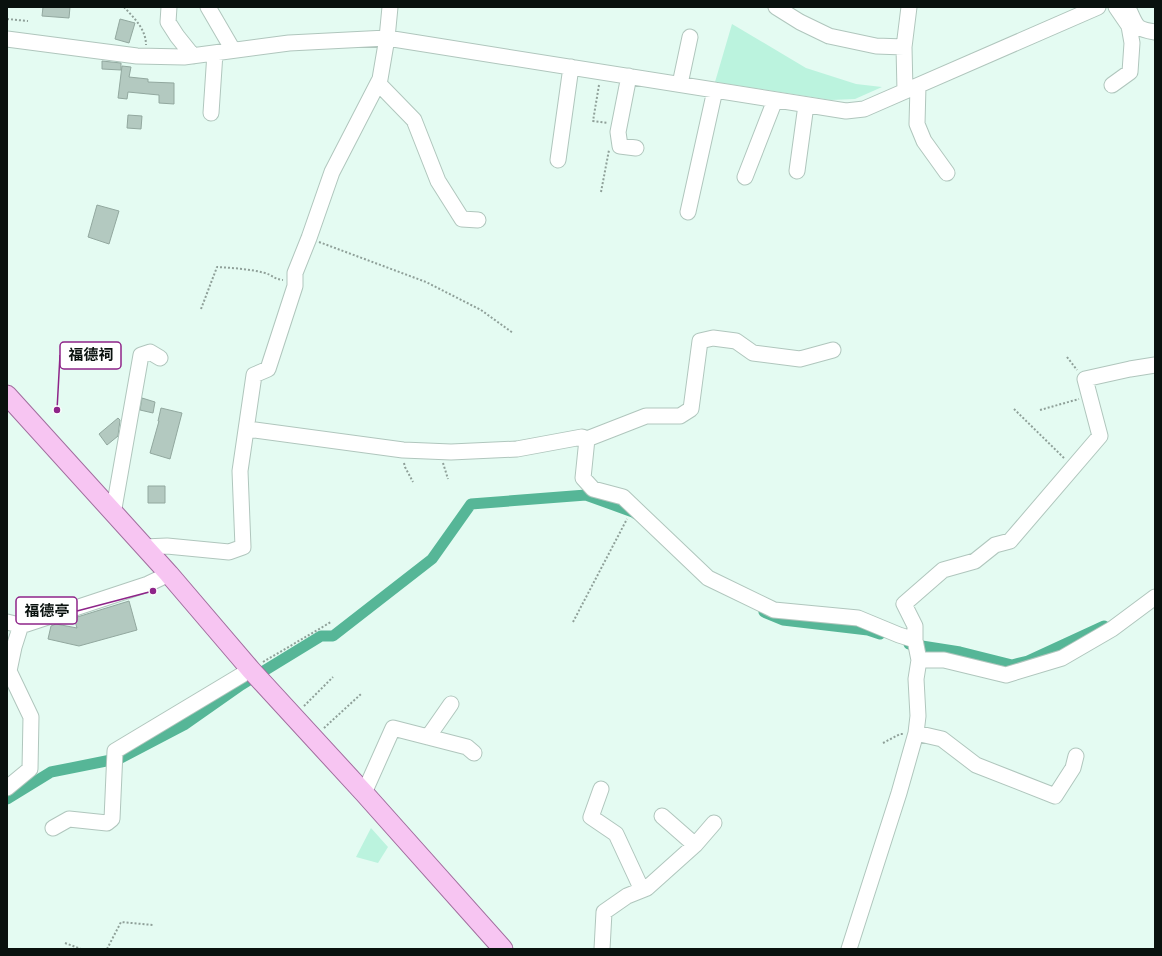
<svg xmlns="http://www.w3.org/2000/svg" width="1162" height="956" font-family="Arial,'Noto Sans TC',sans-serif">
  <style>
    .green { fill: #bbf3de }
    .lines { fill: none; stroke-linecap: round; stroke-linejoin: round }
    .canal { stroke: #56b697; stroke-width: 11 }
    .building { fill: #b3c9c0; stroke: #92a89f }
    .minor-casing { stroke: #b0c6bd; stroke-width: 17 }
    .major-casing { stroke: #a06d9d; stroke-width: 21 }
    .path { stroke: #8fa099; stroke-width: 2; stroke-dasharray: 2 2; stroke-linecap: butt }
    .minor { stroke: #fff; stroke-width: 15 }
    .major { stroke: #f7c5f2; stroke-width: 19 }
    .leader { fill: none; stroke: #8e2489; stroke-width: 1.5 }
    .callout-dot { fill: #8e2489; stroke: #fff; stroke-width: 1.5 }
    .callout { fill: #fff; stroke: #8e2489; stroke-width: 1.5 }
    .callout-label { font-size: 15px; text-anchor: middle; font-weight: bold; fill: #09110e }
  </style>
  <rect width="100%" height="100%" fill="#e4fbf2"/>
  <path class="green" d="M732 24 806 68 856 84 882 87 855 99 831 100 715 82Z
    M371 828 388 847 378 863 356 857Z"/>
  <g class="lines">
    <path class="canal" d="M764 612 783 620 868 630 880 634
      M909 644 960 652 1012 665 1028 661 1104 626
      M7 799 51 772 121 758 184 725 241 685 321 636H333L432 559 471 504 586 495 633 512 636 514"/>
  </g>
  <path class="building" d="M43 7H70L69 18 42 16Z
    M120 19 135 23 129 43 115 39Z
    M102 61 121 63V70L102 69Z
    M122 66 131 67 129 77 148 79V82L174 83V104L159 103V95L128 92 127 99 118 98Z
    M128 115 142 116 141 129 127 128Z
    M97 205 119 211 109 244 88 237Z
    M142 398 155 402 153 413 140 410Z
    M161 408 182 413 170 459 150 453 159 421H158Z
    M118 418 120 420 118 436 107 445 99 434Z
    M148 486H165V503H148Z
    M129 601 137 630 79 646 48 639 51 626 56 624 77 628 74 618Z"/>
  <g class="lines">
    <g class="minor-casing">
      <path id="minor" d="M169 7 168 22 177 36 193 56
        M208 7 233 50
        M776 7 800 22 829 36 876 46 904 47
        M1130 12C1137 28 1137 29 1155 32
        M7 39 137 56 184 57 289 43 387 38 846 111 864 109 1098 7
        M629 76 618 132 620 146 636 148
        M378 83 414 120 438 181 462 219 478 220
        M680 84 690 37
        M1112 85 1130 72 1132 43 1129 26 1116 7
        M918 86 917 124 924 141 947 173
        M905 91 904 47 909 7
        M211 113 215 53
        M558 160 571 67
        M797 171 806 105
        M745 177 775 100
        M688 212 715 90
        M247 429 403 450 451 452 517 449 582 437 587 439 583 478 593 489 623 497 708 578 774 610 858 618 899 635 915 640 919 660 916 679 918 716 916 733 899 793 849 949
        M587 439 646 416H680L691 409 700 341 713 338 736 341 753 353 800 359 833 350
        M113 514 141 355 150 352 160 358
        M144 547 167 546 229 552 243 547 240 471 254 375 268 369 295 286V273L309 238 332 172 380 79 387 38 390 7
        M7 622 19 625 27 624 148 584 169 574
        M915 640V626L904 604 943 570 975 561 995 545 1010 541 1100 436 1085 379 1130 369 1155 365
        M919 660H944L1006 675 1062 658 1112 629 1155 597
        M916 733 942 739 976 765 1055 796 1073 768 1076 756
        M428 737 451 704
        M7 788 30 769 31 717 9 671 14 647 21 625
        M601 789 591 817 616 834 642 890
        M364 793 393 728 467 747 474 753
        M662 816 695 845
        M53 828 69 819 107 823 112 819 115 751 250 670
        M602 949 604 912 627 896 647 888 695 845 714 823"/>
    </g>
    <g class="major-casing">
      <path id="major" d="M7 395 169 574 251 670 364 793 503 949"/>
    </g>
    <path class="path" d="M124 7C134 18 146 29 146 45
      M7 19 28 21
      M599 85 593 121 608 123
      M601 192 609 150
      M319 242 426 282 481 310 513 333
      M201 309 217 267C233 268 250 269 265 273 272 275 274 279 283 280
      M1067 357 1077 370
      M1014 409 1065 459
      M1040 410 1079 399
      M404 463 405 467 413 482
      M443 463 448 479
      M573 622 627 519
      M263 662 331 622
      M304 706 333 677
      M324 728 361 694
      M883 743 900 734H903
      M65 943 81 949
      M107 949 121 922 153 925"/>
    <use href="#minor" class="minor"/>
    <use href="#major" class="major"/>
  </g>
  <path class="leader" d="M57 410L60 355M153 591L77 611"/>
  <g class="callout-dot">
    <circle cx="57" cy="410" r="4"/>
    <circle cx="153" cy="591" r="4"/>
  </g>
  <g class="callout">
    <rect x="60" y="342" width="61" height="27" rx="4"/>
    <rect x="16" y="597" width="61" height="27" rx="4"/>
  </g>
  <g class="callout-label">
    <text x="91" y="360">福德祠</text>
    <text x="47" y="616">福德亭</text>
  </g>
  <rect width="1162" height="956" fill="none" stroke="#09110e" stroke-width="16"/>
</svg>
